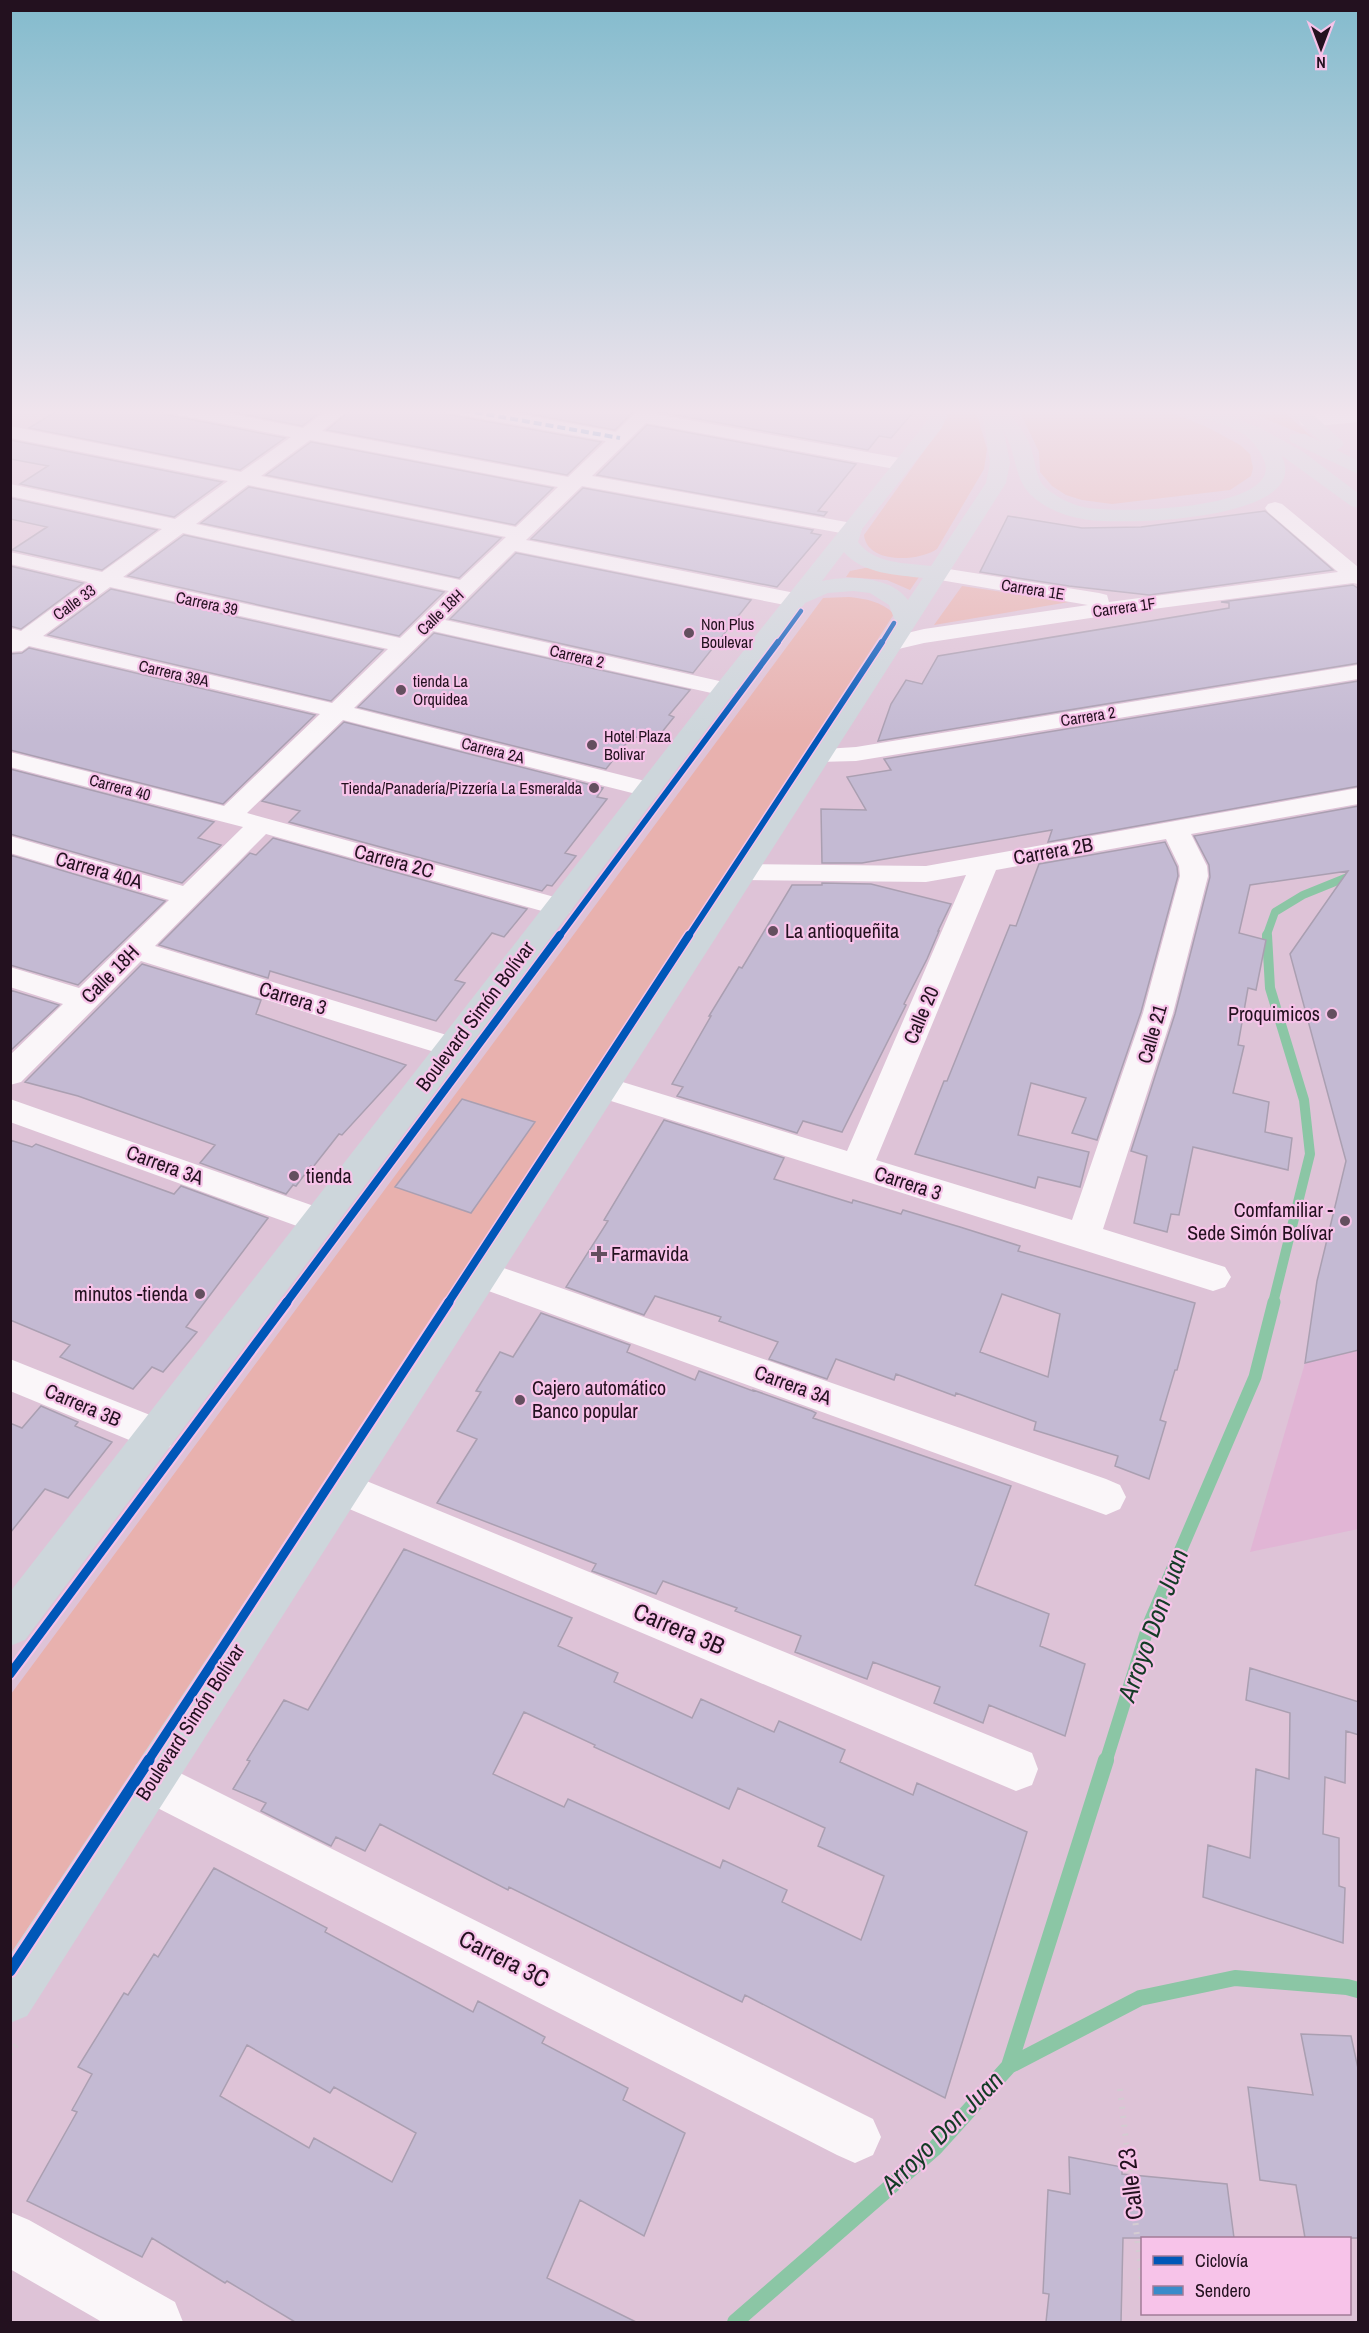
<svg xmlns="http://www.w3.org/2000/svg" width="1369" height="2333" font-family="'Archivo Narrow',sans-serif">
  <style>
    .built { fill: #e1b5d5 }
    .green { fill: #e8b1ae }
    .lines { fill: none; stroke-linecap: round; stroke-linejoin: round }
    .stream-far3 { stroke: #8bc6a5; stroke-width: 8 }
    .stream-far2 { stroke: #8bc6a5; stroke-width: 10 }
    .stream-far1 { stroke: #8bc6a5; stroke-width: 13 }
    .stream { stroke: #8bc6a5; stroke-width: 16 }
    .building { fill: #c4bad3; stroke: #aa9fb1; stroke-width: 1.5; fill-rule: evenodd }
    .path-far1 { stroke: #d4ccd2; stroke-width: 2; stroke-dasharray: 1 3; stroke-linecap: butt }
    .path { stroke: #d4ccd2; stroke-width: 6; stroke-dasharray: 2 7; stroke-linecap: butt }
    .minor { fill: #faf6f9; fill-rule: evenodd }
    .highway { fill: #cdd6db; fill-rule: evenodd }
    .quiet { stroke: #398bca; stroke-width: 4; stroke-dasharray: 8 4; stroke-linecap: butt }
    .cycleway-far4-casing { stroke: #f7c3e9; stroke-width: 7 }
    .cycleway-far3-casing { stroke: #f7c3e9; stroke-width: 9 }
    .cycleway-far2-casing { stroke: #f7c3e9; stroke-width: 11 }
    .cycleway-far1-casing { stroke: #f7c3e9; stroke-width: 13 }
    .cycleway-casing { stroke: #f7c3e9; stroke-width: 15 }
    .cycleway-far4 { stroke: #0057b8; stroke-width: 4.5 }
    .cycleway-far3 { stroke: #0057b8; stroke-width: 6 }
    .cycleway-far2 { stroke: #0057b8; stroke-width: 8 }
    .cycleway-far1 { stroke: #0057b8; stroke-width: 9 }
    .cycleway { stroke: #0057b8; stroke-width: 11 }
    .poi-dot { fill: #644f5f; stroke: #f7c3e9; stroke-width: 2 }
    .labels { text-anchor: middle; stroke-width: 4.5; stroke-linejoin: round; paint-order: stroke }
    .far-street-label { font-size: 16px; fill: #23111f; stroke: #f7c3e9 }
    .far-poi-label { font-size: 16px; fill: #23111f; stroke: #f7c3e9; text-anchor: start }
    .street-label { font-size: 20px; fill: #23111f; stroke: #f7c3e9 }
    .poi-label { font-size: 20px; fill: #23111f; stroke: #f7c3e9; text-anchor: start }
    .near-street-label { font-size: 24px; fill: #23111f; stroke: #f7c3e9 }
    .near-water-label { font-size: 26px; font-style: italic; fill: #143c26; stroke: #f7c3e9 }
  </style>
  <rect width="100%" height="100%" fill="#dec3d7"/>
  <path class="built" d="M1358 1349V1529L1250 1552 1305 1363Z"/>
  <path class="green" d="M952 408H975L987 449 984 469 937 549C918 562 867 564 864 535L944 423Z
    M1018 408H1161L1209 428 1240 445 1250 454 1253 468 1251 476 1230 490 1112 504 1082 500 1066 495 1052 486 1040 472 1039 452Z
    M1239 408H1280L1314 439Z
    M870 567 919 577 910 590 887 580 846 577 850 571Z
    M962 586 1069 602 934 625Z
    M849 597C866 599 881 601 894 614L475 1264 11 1953V1694L823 598Z"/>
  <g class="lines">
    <path class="stream-far3" d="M1266 937 1275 912 1303 895 1355 874"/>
    <path class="stream-far2" d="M1267 935 1270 988 1304 1100 1310 1154 1273 1303"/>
    <path class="stream-far1" d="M1106 1761 1149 1624 1255 1377 1274 1302"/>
    <path class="stream" d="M1009 2066 1140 1998 1235 1978 1347 1987 1358 1990
      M735 2322 935 2148 1009 2066 1106 1760"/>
  </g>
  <path class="building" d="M62 408H158L163 414 285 438 240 470 29 428Z
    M213 408H326L302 426Z
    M353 408H440L445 414 601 442 567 475 327 430Z
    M498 408H637L615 430Z
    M662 408H917L891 438 879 436 868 450 659 412Z
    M647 425 856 464 818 511 827 512 824 516 597 475Z
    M10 440 222 482 174 517 20 484 48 466 10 459Z
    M311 442 553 488 515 525 266 475Z
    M249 487 501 538 459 578 201 523Z
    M583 488 813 530 811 533 821 535 777 587 531 539Z
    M10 498 157 530 102 570 12 550 47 527 10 519Z
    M1265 511 1333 570 1149 595 1069 586 980 572 1008 516 1082 528 1141 527Z
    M184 535 444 592 399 636 128 576Z
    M516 553 751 600 693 673 450 619Z
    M10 566 83 583 21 629 10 626Z
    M1353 585 1359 589V663L878 741 891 704 906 680 922 684 938 656 1229 608V603L1221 602Z
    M111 589 383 650 331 701 48 635Z
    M434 633 690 690 669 715 674 717 654 742 632 736 606 769 358 707Z
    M29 648 315 715 223 804 10 750V654L22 653Z
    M1359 681V786L1048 842 1052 830 862 863H822L821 809 866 810 847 777 891 770 884 759Z
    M344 722 603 788 597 797 607 799 565 853 576 856 552 886 547 885 542 891 289 822 300 811 262 801Z
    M10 769 214 822 198 838 221 845 182 883 10 834Z
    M1359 806V1350L1305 1363 1317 1281 1346 1161 1290 954 1348 871 1250 885 1239 933 1266 940 1256 990 1248 988 1238 1045 1244 1046 1233 1093 1269 1102 1265 1132 1292 1138 1288 1170 1193 1147 1179 1215 1171 1214 1167 1232 1134 1223 1147 1156 1131 1151 1175 1014 1210 877 1209 865 1194 836Z
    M273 838 527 909 504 937 492 933 455 980 465 983 436 1021 270 971 268 978 159 945 250 853 256 855Z
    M1165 842 1177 867 1178 876 1141 1012 1097 1140 1072 1133 1086 1098 1031 1083 1018 1135 1089 1152 1080 1187 1038 1177 1035 1188 915 1154 944 1081H947L1010 925 1016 926 1039 864Z
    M10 855 165 901 78 985 10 965Z
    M822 883 871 884 951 904 938 931H939L927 959 904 1004 906 1005 842 1132 803 1121 797 1133 677 1096 683 1087 672 1084 711 1016H709L739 967 742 968 792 885H822Z
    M142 964 261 1000 256 1014 406 1065 342 1135 339 1134 313 1167 311 1166 296 1186 293 1185 286 1194 200 1163 215 1145 78 1096 25 1082Z
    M10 990 59 1005 10 1051Z
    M462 1099 535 1122 471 1213 395 1187Z
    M664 1120 784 1158 774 1179 852 1203 853 1200 901 1214 903 1210 960 1227 1020 1246 1018 1251 1195 1303 1177 1370H1175L1160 1420 1166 1422 1149 1479 1115 1466 1118 1456 1034 1430 1036 1422 956 1393 955 1396 896 1374 894 1380 836 1359 827 1379 769 1359 778 1342 719 1321 721 1317 655 1296 644 1315 566 1287 608 1221 604 1220ZM1002 1294 1060 1314 1048 1377 980 1352Z
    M10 1140 32 1147 36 1144 174 1194 181 1186 268 1218 186 1327 197 1332 163 1372 152 1367 133 1389 60 1357 70 1345 10 1320Z
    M541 1313 630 1345 627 1352 695 1380 699 1371 753 1391V1390L812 1411 816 1413 813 1418 1011 1486 975 1585 1049 1614 1040 1646 1085 1664 1065 1736 989 1705 983 1723 934 1703 940 1687 873 1662 867 1679 795 1652 801 1636 735 1611 737 1608 663 1581 656 1594 592 1571 596 1564 437 1503 477 1439 457 1431 481 1392 476 1391 500 1352 513 1357Z
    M41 1406 78 1422 75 1426 112 1442 68 1498 45 1489 10 1533V1423L22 1428Z
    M404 1549 572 1618 558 1646 618 1673 614 1682 692 1718 701 1699 774 1732 779 1721 845 1750 840 1762 913 1795 917 1783 1027 1832 945 2098 745 1995 742 2002 509 1887 508 1890 380 1824 365 1851 336 1837 331 1846 261 1811 266 1803 233 1789 250 1761 247 1760 284 1700 308 1710ZM524 1712 595 1745 594 1747 729 1809 738 1788 825 1828 818 1846 884 1876 861 1940 782 1902 787 1890 723 1860 720 1868 568 1799 564 1807 493 1774Z
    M1250 1668 1359 1702V1735L1346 1731 1345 1783 1325 1777 1323 1834 1339 1838V1886L1345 1888 1343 1943 1203 1897 1208 1845 1250 1858 1256 1769 1289 1779 1290 1713 1246 1700Z
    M214 1868 327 1928 325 1932 473 2012 478 2001 545 2037 542 2043 628 2088 623 2100 685 2133 644 2236 580 2200 547 2278 636 2322H295L227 2281 225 2283 152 2238 142 2257 27 2201 77 2112 72 2110 92 2074 78 2067 124 1993 128 1995 154 1954 158 1957ZM247 2045 330 2093 334 2087 416 2133 392 2182 314 2138 309 2148 220 2096Z
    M1301 2034 1351 2036 1359 2073V2238H1305L1296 2185 1260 2180 1248 2087 1313 2095Z
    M1069 2157 1122 2167V2174L1227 2184 1234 2238H1123L1121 2322H1046L1049 2294 1043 2293 1048 2190 1070 2194Z"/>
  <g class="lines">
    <path class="path-far1" d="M1008 511 1024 514"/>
    <path class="path" d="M10 2054 20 2039
      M1120 2089 1142 2279
      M1146 2314 1147 2322"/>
    <path class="minor" d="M160 408H200L303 428 330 408H351L322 431 568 477 606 441 451 413 445 412 442 408H484L616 432 640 408H660L655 414 900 458 907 460 910 464 907 468 900 470 646 423 592 476 852 523 859 525 862 529 859 533 852 535 582 486 526 540 795 593 803 595 806 600 803 605 795 607 515 551 445 620 733 684 737 689 733 694 725 696 433 631 354 708 657 784 661 789 657 794 648 797 343 720 247 813 569 901 573 907 569 913 559 916 549 913 266 834 155 946 463 1040 467 1047 463 1054 452 1058 441 1054 141 961 21 1082 10 1085V1055L63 1004 10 987V967L79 988 169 900 10 853V836L183 886 243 827 10 767V752L224 806 320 714 29 646 22 651 10 652V628L21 631 88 582 10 564V552L102 572 162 529 10 496V484L175 519 228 481 10 438V426L241 472 291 437 169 413 163 412ZM310 440 558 487 516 527 261 476ZM248 485 506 537 460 580 196 524ZM183 533 449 591 400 638 123 577ZM110 587 388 649 332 703 43 636Z
      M1358 410V422L1308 427 1301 425 1299 421 1301 417 1308 415Z
      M1275 502 1282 504 1358 567V584L1353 583 1130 612 924 643 890 651 882 649 879 644 882 639 924 629 1088 605 928 578 925 573 928 568 936 567 1099 593 1107 595 1109 602 1338 572 1268 512 1265 508 1268 504Z
      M1358 665V679L856 761 818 762 809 760 806 755 809 750 856 747Z
      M1358 788V804L1191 834 1207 866 1208 876 1173 1013 1103 1229 1225 1267 1231 1277 1225 1287 1213 1291 592 1095 587 1087 592 1079 603 1076 847 1151 966 875 926 882 744 880 734 878 730 872 734 866 744 864 926 866ZM1166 839 1179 866 1180 876 1143 1013 1072 1220 876 1160 996 870Z
      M10 1099 331 1212 336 1221 331 1230 319 1234 10 1122Z
      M481 1260 1106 1479 1120 1485 1126 1497 1120 1509 1106 1515 469 1284 463 1274 469 1264Z
      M10 1359 170 1423 175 1435 170 1447 156 1451 10 1391Z
      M342 1471 1032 1753 1038 1769 1032 1785 1016 1791 328 1500 322 1488 328 1476Z
      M152 1759 873 2119 881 2137 873 2155 855 2163 837 2155 136 1797 130 1781 136 1765Z
      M10 2212 29 2220 175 2302 183 2322H102L10 2269Z"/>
    <path class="highway" d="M933 408H951L941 429 862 529 858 542C874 564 906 563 931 566L986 483 990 463 982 408H1007C1014 420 1024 431 1029 443 1036 458 1034 478 1047 489 1057 497 1070 504 1083 507 1112 514 1290 511 1263 458 1260 451 1253 441 1246 436 1235 427 1202 418 1188 412L1185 408H1211L1260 428 1302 451 1358 493V508L1351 506 1281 455C1317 521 1118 526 1083 519 1064 516 1044 508 1030 494 1014 478 1016 451 1004 432L1010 463 1006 483 27 2016 10 2023V1955L895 621 889 605 870 593 853 591 828 593 805 603 733 694 25 1640 10 1646V1592L717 684 925 424ZM844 552C862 574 898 575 923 578L908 600C891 576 848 575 822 581Z
      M1286 408H1306L1342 441 1344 445 1337 450 1358 461V474L1291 442 1289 438 1291 434H1305L1321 442Z"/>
    <path class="quiet" d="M451 408 620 438"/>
    <g class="cycleway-far4-casing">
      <path id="cycleway-far4" d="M777 644 801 611
        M881 644 894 623"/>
    </g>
    <g class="cycleway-far3-casing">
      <path id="cycleway-far3" d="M559 937 778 642
        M688 937 882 642"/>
    </g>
    <g class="cycleway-far2-casing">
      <path id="cycleway-far2" d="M286 1303 560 935
        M448 1303 689 935"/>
    </g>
    <g class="cycleway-far1-casing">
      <path id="cycleway-far1" d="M10 1674 287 1302
        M148 1761 449 1302"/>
    </g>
    <g class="cycleway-casing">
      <path id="cycleway" d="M10 1971 149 1760"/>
    </g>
    <use href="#cycleway-far4" class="cycleway-far4"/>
    <use href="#cycleway-far3" class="cycleway-far3"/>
    <use href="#cycleway-far2" class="cycleway-far2"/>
    <use href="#cycleway-far1" class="cycleway-far1"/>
    <use href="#cycleway" class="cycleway"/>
  </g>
  <linearGradient id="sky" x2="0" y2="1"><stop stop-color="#83bbcd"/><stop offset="0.56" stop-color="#f0e4ed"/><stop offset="1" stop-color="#f0e4ed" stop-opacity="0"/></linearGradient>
  <rect width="1369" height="735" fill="url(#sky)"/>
  <g class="poi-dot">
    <circle cx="689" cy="633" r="6"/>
    <circle cx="401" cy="690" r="6"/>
    <circle cx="592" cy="745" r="6"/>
    <circle cx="594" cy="788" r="6"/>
    <circle cx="773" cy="931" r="6"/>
    <circle cx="1332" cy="1014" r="6"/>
    <circle cx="294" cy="1176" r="6"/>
    <circle cx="1345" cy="1221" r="6"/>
    <path d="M596 1245h6v6h6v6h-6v6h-6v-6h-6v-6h6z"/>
    <circle cx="200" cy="1294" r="6"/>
    <circle cx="520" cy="1400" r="6"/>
  </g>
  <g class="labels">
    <g class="far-street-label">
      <text transform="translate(1033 589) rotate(9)" y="6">Carrera 1E</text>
      <text transform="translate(74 602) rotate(-36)" y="6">Calle 33</text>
      <text transform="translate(207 603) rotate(12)" y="6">Carrera 39</text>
      <text transform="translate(1124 607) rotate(-8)" y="6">Carrera 1F</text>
      <text transform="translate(440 612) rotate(-44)" y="6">Calle 18H</text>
      <text transform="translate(577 656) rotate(13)" y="6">Carrera 2</text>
      <text transform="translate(174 673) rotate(13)" y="6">Carrera 39A</text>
      <text transform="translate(1088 716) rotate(-9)" y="6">Carrera 2</text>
      <text transform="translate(493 750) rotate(14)" y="6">Carrera 2A</text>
      <text transform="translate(120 787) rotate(15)" y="6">Carrera 40</text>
    </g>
    <g class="far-poi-label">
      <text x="701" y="630">Non Plus<tspan x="701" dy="18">Boulevar</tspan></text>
      <text x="413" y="687">tienda La<tspan x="413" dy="18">Orquidea</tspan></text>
      <text x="604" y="742">Hotel Plaza<tspan x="604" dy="18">Bolivar</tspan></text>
      <text x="582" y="794" text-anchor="end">Tienda/Panadería/Pizzería La Esmeralda</text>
    </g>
    <g class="street-label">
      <text transform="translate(1053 851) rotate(-10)" y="7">Carrera 2B</text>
      <text transform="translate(394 861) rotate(15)" y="7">Carrera 2C</text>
      <text transform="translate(99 870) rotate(16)" y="7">Carrera 40A</text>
      <text transform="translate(110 974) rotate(-45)" y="7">Calle 18H</text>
      <text transform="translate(293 998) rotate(17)" y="7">Carrera 3</text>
      <text transform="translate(921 1015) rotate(-67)" y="7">Calle 20</text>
      <text transform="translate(475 1016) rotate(-53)" y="7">Boulevard Simón Bolívar</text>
      <text transform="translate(1152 1034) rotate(-74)" y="7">Calle 21</text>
      <text transform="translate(165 1165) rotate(20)" y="7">Carrera 3A</text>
      <text transform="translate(908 1183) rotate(18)" y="7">Carrera 3</text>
      <text transform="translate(793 1385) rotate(20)" y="7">Carrera 3A</text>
      <text transform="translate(83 1405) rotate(23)" y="7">Carrera 3B</text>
      <text transform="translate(190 1722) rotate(-57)" y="7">Boulevard Simón Bolívar</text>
    </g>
    <g class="poi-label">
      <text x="785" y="938">La antioqueñita</text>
      <text x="1320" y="1021" text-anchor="end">Proquimicos</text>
      <text x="306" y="1183">tienda</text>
      <text x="1333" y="1217" text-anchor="end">Comfamiliar -<tspan x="1333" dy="23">Sede Simón Bolívar</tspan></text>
      <text x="611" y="1261">Farmavida</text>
      <text x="188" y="1301" text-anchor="end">minutos -tienda</text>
      <text x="532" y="1395">Cajero automático<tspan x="532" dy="23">Banco popular</tspan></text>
    </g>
    <g class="near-street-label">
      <text transform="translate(679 1629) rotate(23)" y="8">Carrera 3B</text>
      <text transform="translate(504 1959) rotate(27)" y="8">Carrera 3C</text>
      <text transform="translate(1131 2184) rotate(-97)" y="8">Calle 23</text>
    </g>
    <g class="near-water-label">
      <text transform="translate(1153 1625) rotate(-70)" y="9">Arroyo Don Juan</text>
      <text transform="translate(942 2132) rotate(-45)" y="9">Arroyo Don Juan</text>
    </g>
  </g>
  <rect width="1369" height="2333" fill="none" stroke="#23111f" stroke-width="24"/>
  <rect x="1141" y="2237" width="210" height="78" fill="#f7c3e9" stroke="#a27c98" stroke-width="1.5"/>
  <rect x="1153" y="2256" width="30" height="9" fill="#0057b8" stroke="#a27c98" stroke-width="1.5"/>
  <text x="1195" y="2267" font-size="18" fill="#23111f">Ciclovía</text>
  <rect x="1153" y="2286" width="30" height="9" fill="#398bca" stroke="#a27c98" stroke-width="1.5"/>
  <text x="1195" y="2297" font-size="18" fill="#23111f">Sendero</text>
  <g transform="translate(1321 48) rotate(180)" stroke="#f7c3e9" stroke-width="4.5" paint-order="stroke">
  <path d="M0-4.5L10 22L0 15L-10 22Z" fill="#23111f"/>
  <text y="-9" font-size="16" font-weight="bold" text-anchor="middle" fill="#23111f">N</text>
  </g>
</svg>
